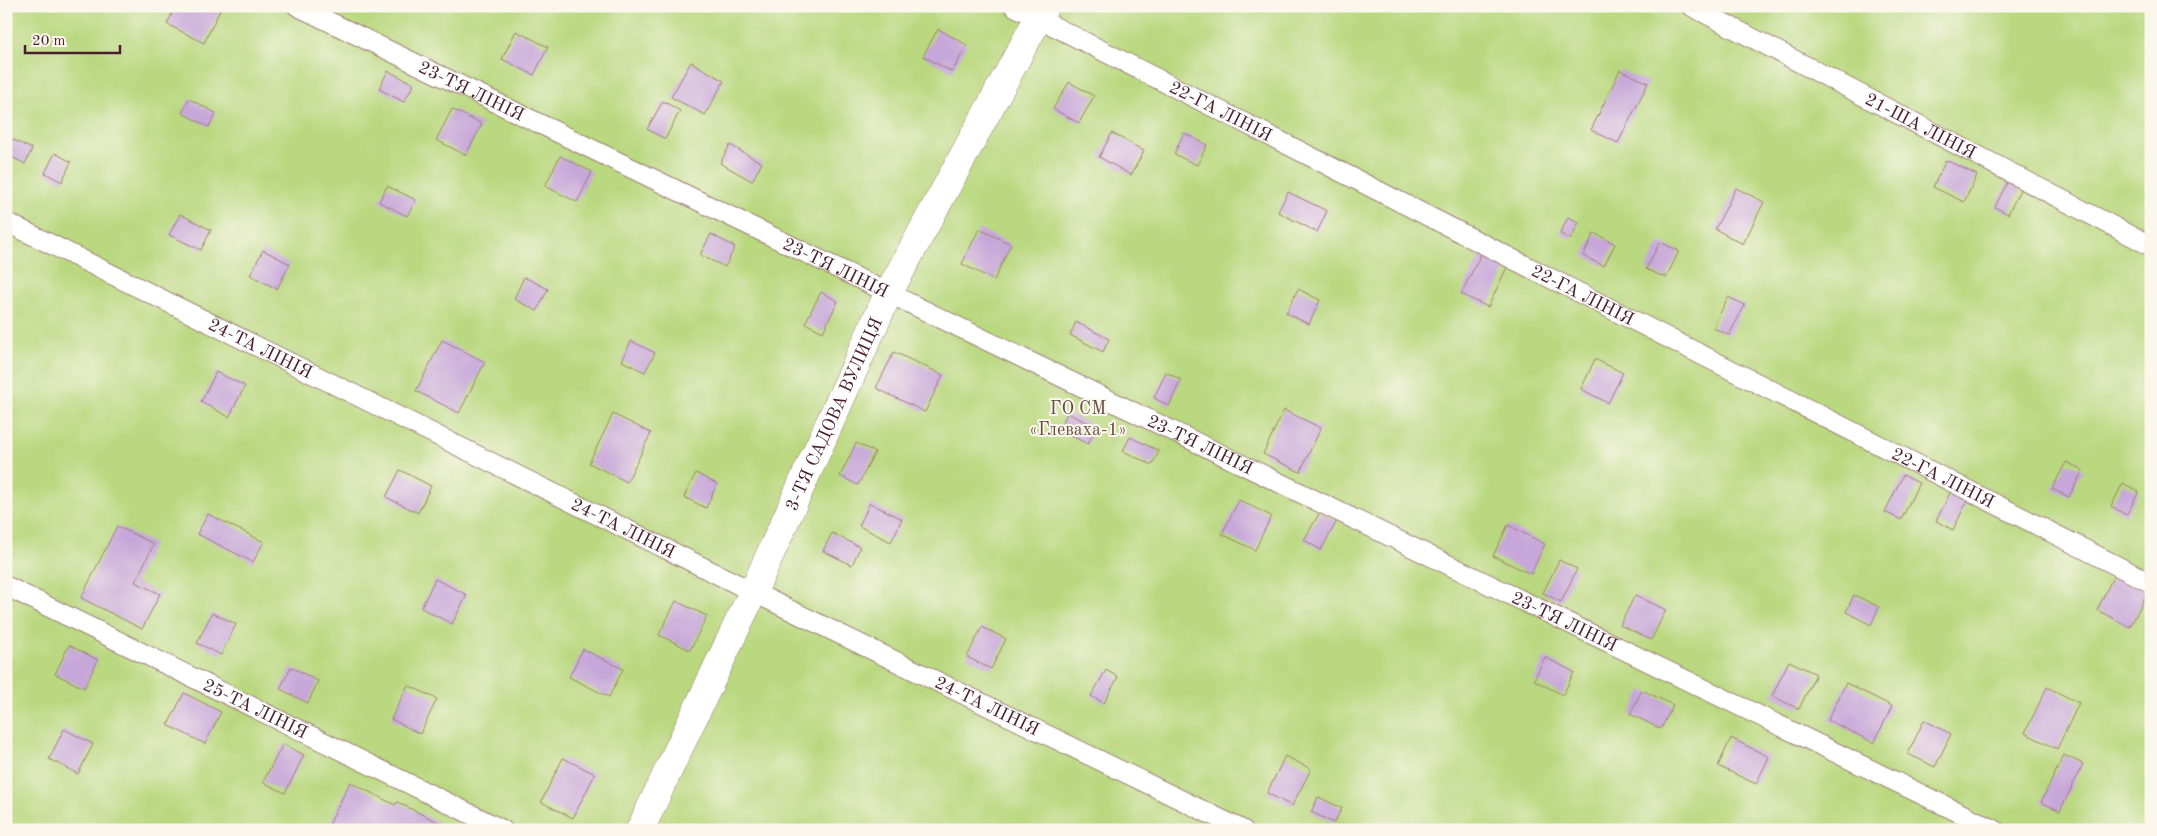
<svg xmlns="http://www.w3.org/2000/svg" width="2157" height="836" font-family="'Old Standard TT',serif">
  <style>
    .green { fill: #b9d87f; stroke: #827c55 }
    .building { fill: #c7a7d9 }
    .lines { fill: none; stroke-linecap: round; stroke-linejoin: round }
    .lane-casing { stroke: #9d7e73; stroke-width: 21 }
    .street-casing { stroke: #9d7e73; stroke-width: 29 }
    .lane { stroke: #fff; stroke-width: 19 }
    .street { stroke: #fff; stroke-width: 28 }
    .labels { text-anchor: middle; stroke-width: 4; stroke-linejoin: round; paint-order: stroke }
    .street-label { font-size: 18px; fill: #4a1f2b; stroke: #fbf7ec }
    .park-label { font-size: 18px; fill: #664d40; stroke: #fbf7ec }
  </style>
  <rect width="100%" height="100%" fill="#fbf7ec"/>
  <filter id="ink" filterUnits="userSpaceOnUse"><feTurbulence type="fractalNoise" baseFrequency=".02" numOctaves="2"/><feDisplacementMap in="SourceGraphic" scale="10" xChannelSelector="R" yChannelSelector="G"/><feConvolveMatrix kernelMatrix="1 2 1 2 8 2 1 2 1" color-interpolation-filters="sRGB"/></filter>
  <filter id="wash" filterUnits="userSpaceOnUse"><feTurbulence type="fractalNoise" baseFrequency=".0096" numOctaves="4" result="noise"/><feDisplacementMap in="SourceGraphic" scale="20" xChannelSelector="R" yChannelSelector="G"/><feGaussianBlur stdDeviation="1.12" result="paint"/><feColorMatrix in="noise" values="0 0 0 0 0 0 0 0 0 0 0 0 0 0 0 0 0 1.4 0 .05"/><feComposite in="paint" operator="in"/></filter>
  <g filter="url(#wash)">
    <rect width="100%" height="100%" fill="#f0dcbb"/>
    <path class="green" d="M6 6H2151V830H6Z"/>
    <g id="blocks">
      <path class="building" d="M176 6H222L204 43 167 24Z
        M938 29 967 45 952 72 923 56Z
        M516 31 548 47 534 75 502 59Z
        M691 62 724 81 705 115 671 97Z
        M1620 70 1648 83 1618 143 1591 130Z
        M388 71 414 84 404 102 379 89Z
        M1069 82 1094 96 1079 123 1053 109Z
        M189 99 216 113 209 127 182 113Z
        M663 101 680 111 665 139 647 129Z
        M452 109 482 124 466 155 436 140Z
        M1112 133 1144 151 1131 175 1099 157Z
        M1184 133 1207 145 1197 165 1174 154Z
        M6 136 32 149 25 164 6 154Z
        M730 145 762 163 752 181 720 163Z
        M55 153 71 162 62 182 45 173Z
        M560 156 592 172 577 202 545 186Z
        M1946 160 1977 175 1964 202 1933 187Z
        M2008 181 2021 188 2008 214 1995 207Z
        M387 186 416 200 407 216 379 202Z
        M1736 188 1764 202 1743 244 1715 229Z
        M1288 192 1327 211 1317 232 1278 212Z
        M180 214 211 230 201 250 169 235Z
        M1568 217 1579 222 1571 239 1560 234Z
        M979 229 1011 244 994 280 962 264Z
        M1594 233 1615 244 1604 266 1583 256Z
        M711 234 735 247 725 267 700 255Z
        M1660 242 1679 251 1666 278 1646 269Z
        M263 250 290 264 277 289 250 275Z
        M1483 250 1509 263 1488 307 1461 294Z
        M524 277 548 289 537 311 514 299Z
        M1298 289 1320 300 1309 324 1286 313Z
        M821 292 838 301 823 332 805 323Z
        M1728 297 1745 305 1729 335 1713 328Z
        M1076 322 1109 339 1103 352 1070 335Z
        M442 340 485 362 459 413 416 391Z
        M631 341 655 353 645 372 622 361Z
        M894 352 943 375 925 412 876 388Z
        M1595 359 1623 373 1608 403 1581 389Z
        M216 372 245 386 229 417 201 402Z
        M1166 372 1181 380 1169 406 1154 398Z
        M1284 410 1321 428 1300 472 1263 454Z
        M1067 413 1096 427 1088 444 1059 430Z
        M613 414 651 433 627 482 589 463Z
        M1130 437 1159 451 1152 465 1123 451Z
        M856 443 875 452 858 485 840 476Z
        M2066 462 2083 470 2069 497 2052 489Z
        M400 470 431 486 418 513 386 497Z
        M696 473 717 484 706 508 684 497Z
        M1903 475 1919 483 1901 520 1885 512Z
        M2123 483 2139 492 2126 515 2111 506Z
        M1951 491 1968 499 1953 530 1936 521Z
        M1239 500 1271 516 1255 550 1222 534Z
        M870 503 902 519 891 542 859 526Z
        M1320 512 1337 521 1321 550 1304 540Z
        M208 514 264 542 253 562 197 534Z
        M1508 525 1545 544 1531 574 1493 556Z
        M117 526 154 544 135 582 160 594 142 629 81 598Z
        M832 533 860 547 852 565 823 551Z
        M1559 560 1577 569 1561 602 1543 593Z
        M2115 573 2149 589 2130 627 2097 610Z
        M435 579 467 595 452 624 421 608Z
        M1635 595 1666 610 1651 640 1620 625Z
        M1854 595 1879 607 1871 625 1846 612Z
        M676 601 707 616 690 650 659 635Z
        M212 613 236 624 221 655 197 643Z
        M982 627 1006 639 991 669 967 657Z
        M69 645 98 660 84 688 55 674Z
        M583 649 623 669 609 697 569 677Z
        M1545 657 1574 672 1563 695 1534 680Z
        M1789 661 1816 674 1799 709 1772 696Z
        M291 667 318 681 308 703 280 689Z
        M1106 670 1118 677 1104 703 1091 696Z
        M1846 683 1892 706 1874 743 1828 720Z
        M408 685 437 699 420 734 391 719Z
        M2047 687 2079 703 2057 749 2025 733Z
        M1642 690 1673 705 1661 729 1630 714Z
        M184 693 221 712 205 744 168 725Z
        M1924 720 1951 734 1935 767 1908 754Z
        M64 729 93 744 78 774 49 759Z
        M1731 738 1769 757 1756 784 1718 766Z
        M283 744 304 755 285 793 263 782Z
        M2064 755 2083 764 2060 811 2041 802Z
        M1285 756 1311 769 1292 806 1267 793Z
        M563 758 595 774 573 818 541 802Z
        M350 782 395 805 397 802 450 828 337 830 329 825Z
        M1318 797 1342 808 1334 823 1311 812Z"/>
    </g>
  </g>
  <g filter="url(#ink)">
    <use href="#blocks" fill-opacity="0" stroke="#9d7e73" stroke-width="1"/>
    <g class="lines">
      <g class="lane-casing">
        <g id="lane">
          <path id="s1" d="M297 6 1995 830"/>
          <path id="s2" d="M1014 6 2151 583"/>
          <path id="s3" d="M1691 6 2151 246"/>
          <path id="s4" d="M6 222 753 592 1243 830"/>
          <path id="s5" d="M6 586 503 830"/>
        </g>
      </g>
      <g class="street-casing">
        <g id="street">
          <path id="s6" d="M640 830 753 592 889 292 1045 6"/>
        </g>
      </g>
      <use href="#lane" class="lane"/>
      <use href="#street" class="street"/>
    </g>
  </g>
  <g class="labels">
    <g class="street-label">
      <text dy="6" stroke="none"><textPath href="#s1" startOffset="194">23-ТЯ ЛІНІЯ</textPath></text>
      <text dy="6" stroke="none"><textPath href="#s2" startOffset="232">22-ГА ЛІНІЯ</textPath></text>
      <text dy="6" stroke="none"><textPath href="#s3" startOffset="259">21-ША ЛІНІЯ</textPath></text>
      <text dy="6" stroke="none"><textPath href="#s1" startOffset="599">23-ТЯ ЛІНІЯ</textPath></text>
      <text dy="6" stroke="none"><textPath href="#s2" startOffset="638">22-ГА ЛІНІЯ</textPath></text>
      <text dy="6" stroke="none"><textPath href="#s4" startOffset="284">24-ТА ЛІНІЯ</textPath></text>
      <text dy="6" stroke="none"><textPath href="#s6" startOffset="459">3-ТЯ САДОВА ВУЛИЦЯ</textPath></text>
      <text dy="6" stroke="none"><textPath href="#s1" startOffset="1004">23-ТЯ ЛІНІЯ</textPath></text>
      <text dy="6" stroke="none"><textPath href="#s2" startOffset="1042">22-ГА ЛІНІЯ</textPath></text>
      <text dy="6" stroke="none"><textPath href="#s4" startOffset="689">24-ТА ЛІНІЯ</textPath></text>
      <text dy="6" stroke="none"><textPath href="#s1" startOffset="1409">23-ТЯ ЛІНІЯ</textPath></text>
      <text dy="6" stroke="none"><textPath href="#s4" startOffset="1094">24-ТА ЛІНІЯ</textPath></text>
      <text dy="6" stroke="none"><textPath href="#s5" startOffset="278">25-ТА ЛІНІЯ</textPath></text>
    </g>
    <g class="park-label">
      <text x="1078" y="414">ГО СМ<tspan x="1078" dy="21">«Глеваха-1»</tspan></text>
    </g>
  </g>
  <rect width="2157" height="836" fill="none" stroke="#fbf7ec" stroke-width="25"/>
  <path d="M25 45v8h95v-8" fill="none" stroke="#4a1f2b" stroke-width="2.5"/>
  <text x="32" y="45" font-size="15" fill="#4a1f2b" stroke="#fbf7ec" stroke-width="4" paint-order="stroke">20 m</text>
</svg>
